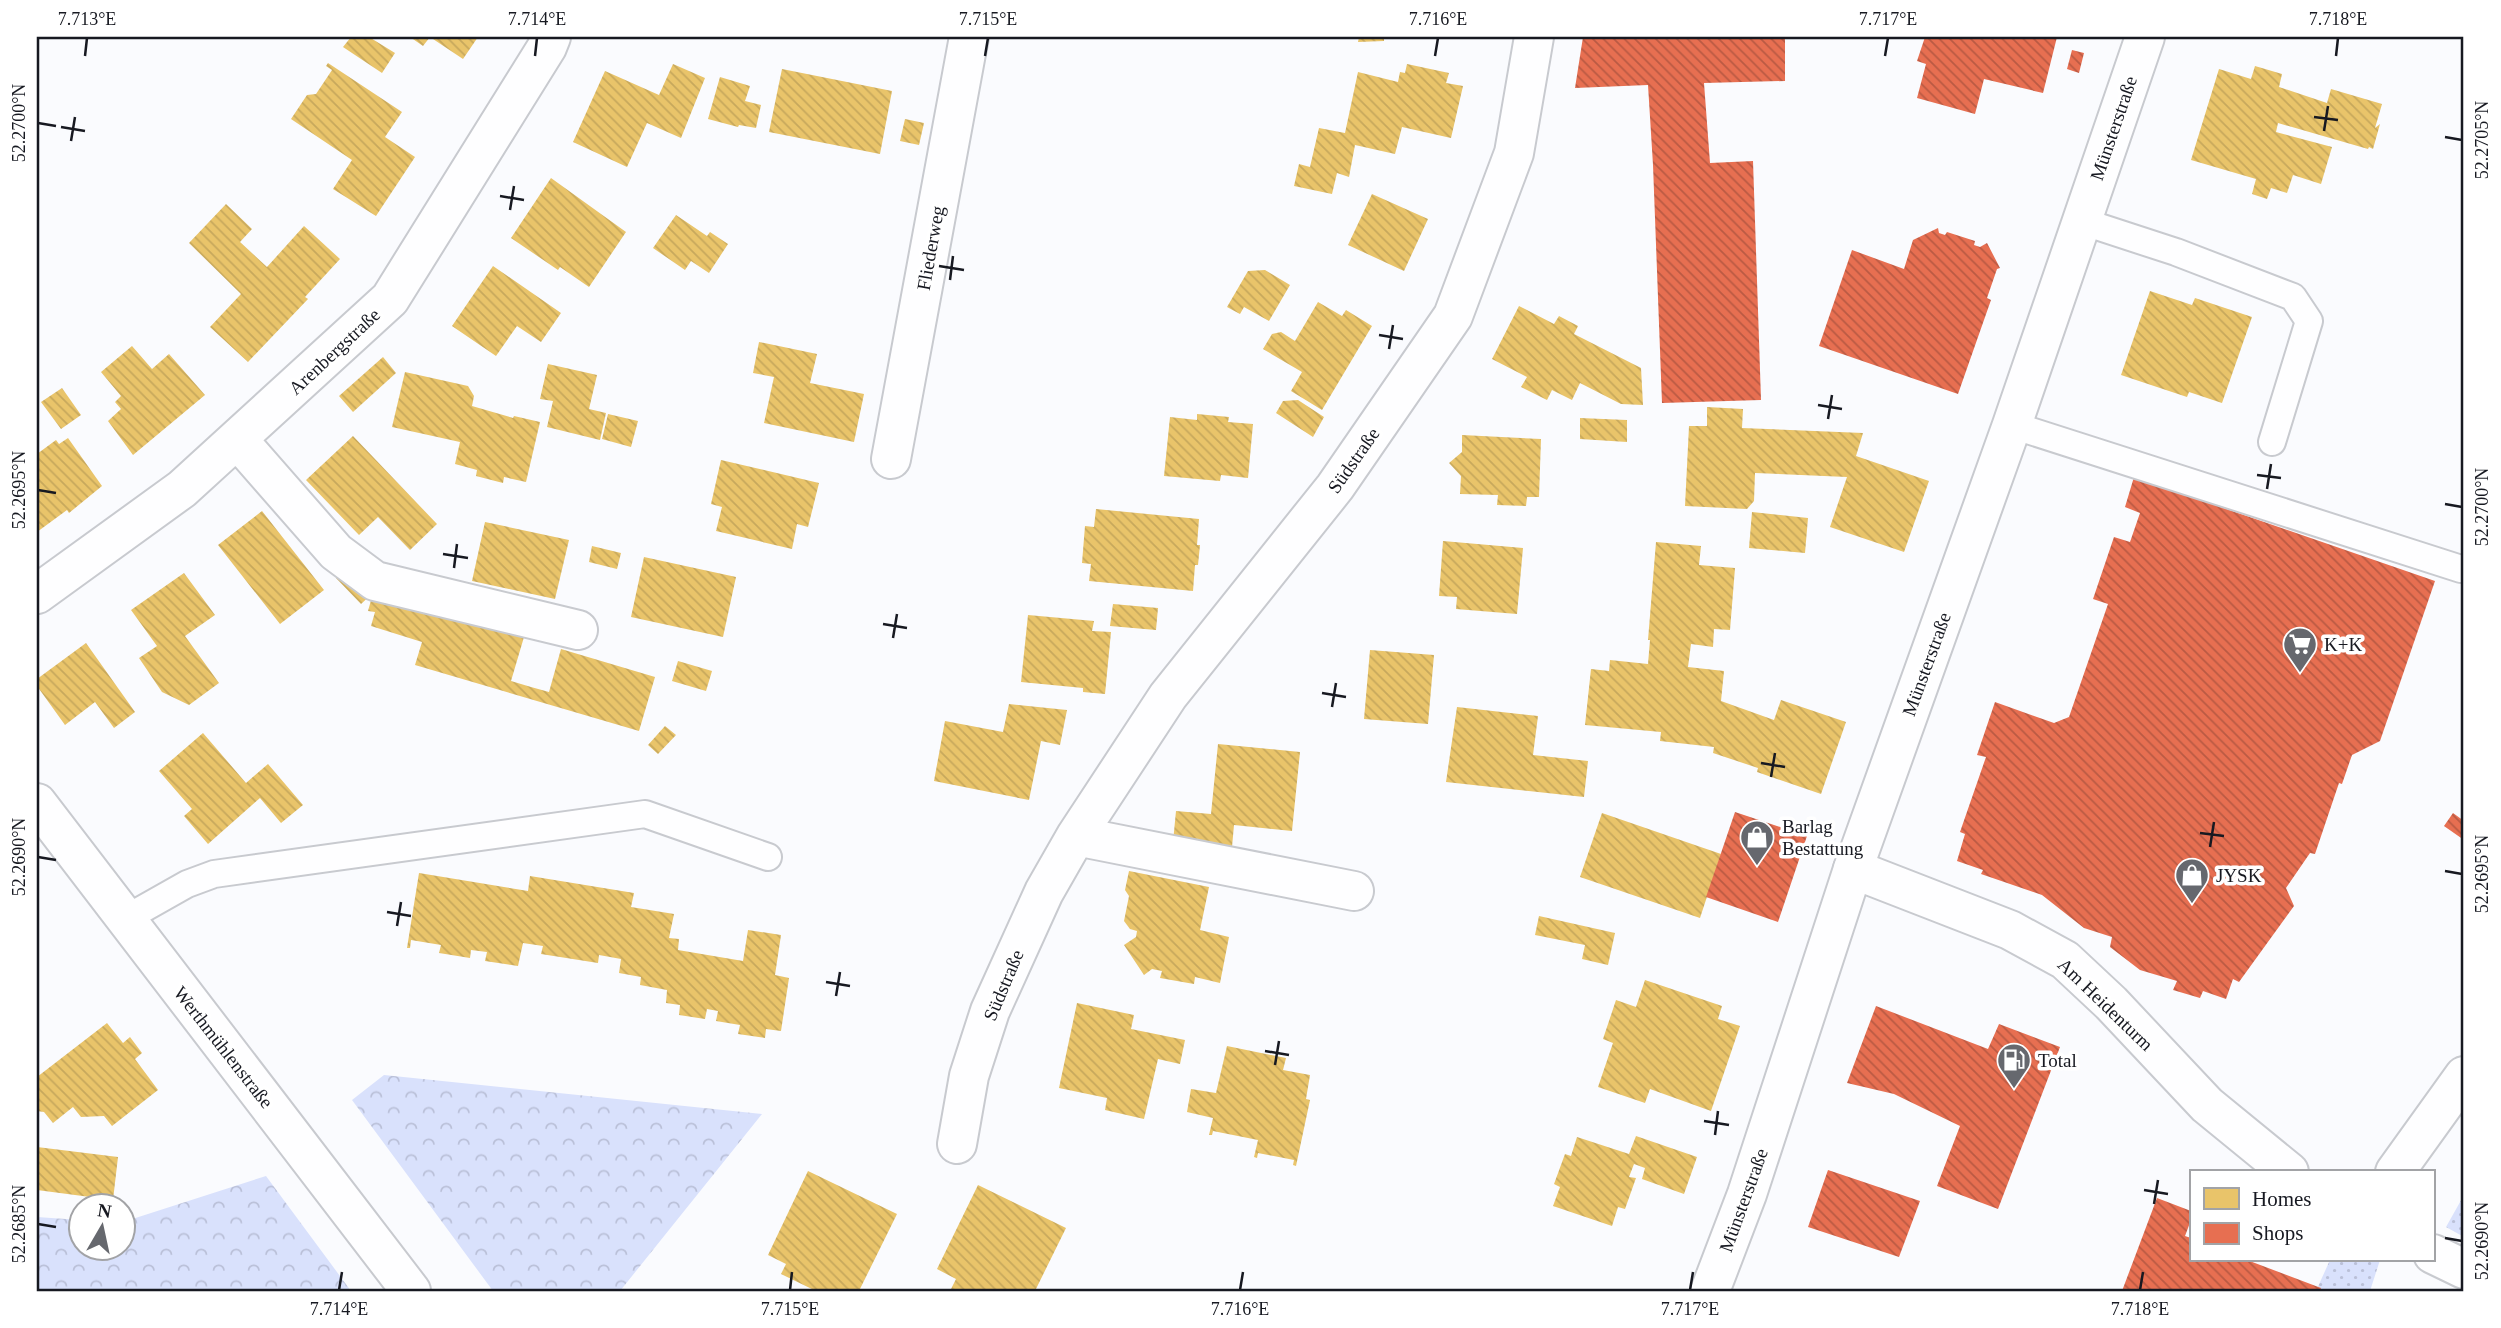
<svg xmlns="http://www.w3.org/2000/svg" width="2501" height="1328" font-family="'Times New Roman',serif">
  <style>
    .grass { fill: url(#grass-dots) }
    .forest { fill: url(#forest-crowns) }
    .homes { fill: url(#homes-back-hatch) }
    .shops { fill: url(#shops-back-hatch) }
    .lines { fill: none; stroke-linecap: round; stroke-linejoin: round }
    .lane-casing { stroke: #c8cacf; stroke-width: 30 }
    .street-casing { stroke: #c8cacf; stroke-width: 42 }
    .secondary-casing { stroke: #c8cacf; stroke-width: 42 }
    .lane { stroke: #fefeff; stroke-width: 26 }
    .street { stroke: #fefeff; stroke-width: 38 }
    .secondary { stroke: #fefeff; stroke-width: 38 }
    .ticks { fill: none; stroke: #171921; stroke-width: 2.5 }
    .labels { text-anchor: middle; stroke-width: 7; stroke-linejoin: round; paint-order: stroke }
    .street-label { font-size: 19px; fill: #171921; stroke: #fff }
    .poi-label { font-size: 19px; fill: #171921; stroke: #fff; text-anchor: start }
    .neatline { fill: none; stroke: #171921; stroke-width: 2.5 }
    .ticks-label { font-size: 18px; text-anchor: middle; fill: #171921 }
  </style>
  <defs>
    <pattern id="grass-dots" width="8" height="8" patternUnits="userSpaceOnUse" patternTransform="scale(1.75)"><rect width="8" height="8" fill="#d9e1fc"/><path d="M2 2h.1M6 6h.1" fill="none" stroke="#bac0d8" stroke-width="1.8" stroke-linecap="round"/></pattern>
    <pattern id="forest-crowns" width="20" height="18" patternUnits="userSpaceOnUse" patternTransform="scale(1.75)"><rect width="20" height="18" fill="#d9e1fc"/><path d="M2 6a3 3 0 1 1 6 0M12 15a3 3 0 1 1 6 0" fill="none" stroke="#bac0d8"/></pattern>
    <pattern id="homes-back-hatch" width="6" height="6" patternUnits="userSpaceOnUse" patternTransform="scale(1.75)"><rect width="6" height="6" fill="#e9c46a"/><path d="M-1 5l2 2M0 0l6 6M5-1l2 2" fill="none" stroke="#c7a85c"/></pattern>
    <pattern id="shops-back-hatch" width="6" height="6" patternUnits="userSpaceOnUse" patternTransform="scale(1.75)"><rect width="6" height="6" fill="#e76f51"/><path d="M-1 5l2 2M0 0l6 6M5-1l2 2" fill="none" stroke="#ba5a43"/></pattern>
  </defs>
  <rect width="100%" height="100%" fill="#fafbfe"/>
  <path class="grass" d="M2464 1195V1237L2446 1227Z
    M2330 1260H2380L2370 1291H2316Z"/>
  <path class="forest" d="M384 1075 762 1114 620 1291H493L352 1100Z
    M266 1176 351 1291H37V1217L80 1220V1248H122L123 1222Z"/>
  <path class="homes" d="M351 37H369L395 53 382 73 343 47Z
    M410 37H478L463 59 430 37 423 46Z
    M1359 37H1384V41L1358 42Z
    M328 63 402 112 385 137 415 157 376 216 333 189 352 160 291 119 307 95 316 94 332 70 326 66Z
    M673 64 705 78 681 138 647 123 627 167 573 142 605 71 659 95Z
    M1407 64 1449 73 1446 83 1463 86 1451 138 1402 127 1395 154 1355 145 1349 177 1337 173 1332 194 1294 186 1299 164 1310 167 1319 128 1345 133 1358 72 1398 82 1400 72 1405 73Z
    M2255 66 2282 74 2279 87 2327 103 2331 89 2382 104 2375 128 2380 124 2373 149 2369 147 2368 149 2278 123 2276 132 2332 147 2321 184 2293 175 2287 193 2271 188 2267 199 2252 194 2256 179 2191 160 2219 69 2251 79Z
    M782 69 892 91 880 154 769 132Z
    M720 77 750 86 745 101 761 105 756 128 739 125 738 127 708 119Z
    M905 119 924 123 919 145 900 141Z
    M551 178 626 232 589 287 560 267 558 270 511 238Z
    M1372 194 1428 219 1404 271 1348 245Z
    M226 204 252 229 240 242 267 267 304 226 340 259 305 297 308 299 248 362 210 327 241 294 189 243Z
    M676 215 707 236 710 232 728 244 709 273 691 261 685 270 653 248Z
    M493 266 561 313 541 342 517 326 496 356 452 326Z
    M1265 270 1290 285 1269 321 1244 307 1240 314 1227 307 1248 271Z
    M2150 291 2192 305 2195 298 2252 317 2222 403 2189 392 2187 397 2121 375Z
    M1318 302 1342 316 1346 310 1372 326 1322 410 1291 391 1302 372 1263 349 1272 334 1281 332 1295 341Z
    M1519 306 1554 324 1559 316 1578 326 1574 334 1641 368 1643 405 1621 404 1580 383 1572 400 1552 390 1547 400 1521 387 1527 377 1492 359Z
    M759 342 817 354 810 383 864 394 854 442 764 423 774 377 753 373Z
    M132 346 152 369 169 354 205 395 133 455 108 421 121 409 115 402 121 396 101 372Z
    M383 357 396 373 353 412 339 396Z
    M548 364 597 375 589 409 606 413 600 440 547 427 553 401 540 399Z
    M405 372 468 386 474 396 472 406 513 418 514 416 540 422 526 482 504 477 503 483 476 476 477 470 455 464 460 442 392 427Z
    M62 388 81 415 61 429 41 402Z
    M1298 400 1324 417 1313 437 1276 413 1283 401Z
    M1707 407 1743 409 1742 428 1863 433 1856 456 1929 481 1904 552 1830 527 1847 477 1755 473 1754 501 1747 509 1685 506 1689 426H1707Z
    M608 414 638 421 631 447 602 439Z
    M1197 414 1229 417 1228 422 1253 424 1248 478 1221 475 1220 481 1164 476 1170 417 1197 420Z
    M1580 418 1627 420V442L1580 439Z
    M1462 435 1541 439 1539 497H1527L1526 506 1497 505 1498 495 1460 494 1461 476 1449 463 1462 452Z
    M353 436 437 524 410 550 378 517 359 535 306 480Z
    M68 438 102 486 69 513 67 510 37 532V454L56 440 59 444Z
    M721 460 819 483 808 527 797 524 792 549 716 531 722 507 711 504Z
    M1096 509 1199 519 1197 545H1200L1198 565H1195L1193 591 1089 581 1091 564 1082 563 1085 526 1094 527Z
    M262 511 324 590 280 624 218 545Z
    M1752 512 1808 518 1805 553 1749 548Z
    M485 522 569 540 555 599 472 581Z
    M1443 541 1523 548 1517 614 1456 609 1457 597 1439 596Z
    M1656 542 1701 546 1699 565 1735 568 1730 630 1714 629 1713 647 1691 644 1688 667 1724 671 1721 701 1774 720 1781 700 1846 722 1821 794 1757 772 1758 768 1713 753 1714 747 1660 741 1661 732 1585 725 1591 669 1609 671 1610 660 1648 664 1650 640H1648Z
    M592 546 621 553 617 569 589 562Z
    M644 557 736 577 723 637 631 617Z
    M349 566 374 592 361 604 336 578Z
    M184 573 215 615 185 636 219 683 189 705 162 692 139 658 157 646 131 610Z
    M373 593 524 637 511 681 531 687 549 692 561 649 655 677 639 731 415 665 422 642 371 626 375 612 368 611Z
    M1113 604 1158 608 1156 630 1110 626Z
    M1028 615 1094 621 1092 631 1111 632 1105 694 1083 692V688L1021 682Z
    M86 643 135 712 114 728 95 702 65 725 37 686V679Z
    M1370 650 1434 655 1428 724 1364 719Z
    M678 661 712 671 706 691 672 681Z
    M1009 704 1067 710 1060 745 1041 741 1029 800 934 781 945 721 1003 732Z
    M1457 707 1538 716 1533 755 1588 761 1584 797 1446 782Z
    M665 726 676 735 658 754 648 745Z
    M203 733 246 783 268 764 303 805 281 823 260 798 208 844 184 816 192 809 159 771Z
    M1218 744 1300 752 1292 831 1234 825 1232 847 1173 842 1176 811 1211 814Z
    M1602 813 1721 854 1700 918 1580 877Z
    M1129 871 1209 887 1200 930 1229 937 1220 983 1195 977 1194 984 1160 978 1162 971 1152 969 1144 975 1124 945 1136 937 1137 931 1130 929 1124 921 1129 896 1125 890Z
    M419 873 528 891 530 876 634 893 631 907 674 914 669 938 679 939 678 950 743 961 748 930 781 935 775 975 789 978 781 1031 766 1029 765 1038 738 1034 740 1025 716 1021 718 1011 707 1009 705 1019 679 1015 680 1005 666 1003 667 990 640 985 641 977 619 973 621 959 599 955 598 963 541 954 543 946 523 943 518 966 485 961 487 952 471 950 470 958 439 953 441 945 411 940 410 948H407Z
    M1539 916 1615 933 1608 965 1582 959 1585 945 1535 935Z
    M1645 980 1722 1006 1718 1019 1740 1026 1711 1111 1650 1089 1645 1103 1598 1087 1613 1043 1603 1039 1616 1000 1636 1007Z
    M1077 1003 1134 1015 1131 1029 1185 1040 1180 1064 1158 1059 1144 1119 1105 1110 1107 1098 1059 1088Z
    M107 1023 123 1043 130 1037 142 1053 135 1059 158 1090 112 1126 104 1116 81 1117 73 1107 53 1123 44 1112 37 1111V1077Z
    M1227 1046 1286 1058 1283 1070 1310 1075 1306 1099 1310 1100 1296 1166 1293 1165 1294 1160 1258 1153 1257 1158 1254 1157 1258 1140 1213 1131 1212 1135H1209L1213 1118 1187 1112 1191 1089 1216 1093Z
    M1636 1136 1697 1157 1684 1194 1642 1179 1645 1168 1634 1164 1629 1177 1636 1178 1625 1209 1618 1207 1612 1226 1553 1206 1560 1187 1554 1184 1565 1154 1571 1156 1577 1137 1629 1154Z
    M37 1147 118 1157 113 1200 37 1190Z
    M808 1171 897 1214 859 1291H841L836 1289 834 1291H816L781 1274 786 1264 768 1255Z
    M978 1185 1066 1228 1035 1291H955L951 1289 956 1279 937 1269Z"/>
  <path class="shops" d="M1583 37H1785V81L1704 83 1710 163 1753 161 1761 400 1662 403 1653 165 1648 85 1575 88Z
    M1925 37H2057L2043 93 1984 79 1975 114 1917 98 1926 64 1917 61Z
    M2072 50 2084 53 2079 73 2067 69Z
    M1938 228 1939 233 1945 235 1947 232 1975 241 1974 245 1980 247 1987 243 2000 268 1997 269 1987 298 1991 300 1958 394 1819 346 1852 250 1904 269 1913 240Z
    M2134 477 2435 581 2380 741 2352 755 2342 784 2339 783 2315 854 2310 853 2286 888 2294 906 2239 982 2233 979 2226 999 2203 991 2200 998 2173 990 2177 981 2140 970 2110 947 2112 937 2084 928 2042 895 1981 874 1983 870 1957 861 1965 834 1960 832 1986 757 1977 755 1995 702 2054 723 2069 717 2108 604 2093 599 2114 537 2130 542 2140 513 2125 507Z
    M1735 812 1807 836 1778 922 1706 897Z
    M2453 813 2464 821V840L2444 826Z
    M1876 1006 1988 1049 1999 1024 2060 1047 1998 1209 1937 1186 1960 1126 1894 1094 1847 1083Z
    M1828 1170 1920 1201 1899 1257 1808 1227Z
    M2157 1198 2191 1211V1220L2185 1236 2191 1238V1260H2247L2321 1288 2320 1291H2122Z"/>
  <g class="lines">
    <g class="lane-casing">
      <path id="lane" d="M2081 221 2176 252 2293 297 2309 321 2272 442
        M2012 425 2461 569
        M125 919 187 884 214 874 645 814 768 857"/>
    </g>
    <g class="street-casing">
      <path id="street" d="M237 439 336 552 375 581 578 630
        M891 459 969 37
        M37 594 182 489 390 299 547 47 551 37
        M1076 836 1354 891
        M1853 869 2010 930 2065 960 2111 1003 2207 1105 2289 1172
        M957 1144 969 1076 990 1011 1044 892 1076 836 1168 696 1335 487 1453 316 1514 153 1534 37
        M2395 1172 2464 1076
        M2433 1254 2464 1269"/>
    </g>
    <g class="secondary-casing">
      <path id="secondary" d="M37 803 411 1291
        M1710 1291 1747 1194 1853 869 2012 425 2145 37"/>
    </g>
    <use href="#lane" class="lane"/>
    <use href="#street" class="street"/>
    <use href="#secondary" class="secondary"/>
  </g>
  <path class="ticks" d="M85 56 87 38M535 56 537 38M985 56 988 38M1435 56 1438 38M1885 56 1888 38M2336 56 2338 38M2314 117 2338 120M38 123 56 126M61 127 85 131M2324 131 2328 106M2445 137 2462 140M71 141 75 117M500 196 524 200M510 210 514 186M939 266 964 270M950 280 953 256M1379 335 1403 339M1389 349 1393 325M1818 405 1842 409M1828 419 1832 395M2257 475 2281 478M2267 489 2271 464M38 490 56 493M2445 504 2462 507M443 554 468 558M454 568 457 544M883 624 907 628M893 638 897 614M1322 693 1346 697M1332 707 1336 683M1761 763 1785 767M1771 777 1775 753M2200 833 2224 836M2210 847 2214 822M38 857 56 860M2445 871 2462 874M387 912 411 916M397 926 401 902M826 982 850 986M836 996 840 972M1265 1051 1289 1055M1275 1065 1279 1041M1704 1121 1729 1125M1715 1135 1718 1111M2144 1190 2168 1194M2154 1204 2158 1180M38 1224 56 1227M2445 1238 2462 1241M339 1290 342 1272M790 1290 792 1272M1240 1290 1243 1272M1690 1290 1693 1272M2140 1290 2143 1272"/>
  <defs>
    <g id="supermarket-pin" transform="scale(1.75)"><path d="M0 17L-7.5 6A9.5 9.5 0 1 1 7.5 6Z" fill="#66686e" stroke="#fff"/><path d="M-6-5.5h2.5l.6 2H6L4.5 2H-2.5L-4.4-4H-6ZM-1.5 3.2a1.3 1.3 0 1 0 .1 0ZM3 3.2a1.3 1.3 0 1 0 .1 0Z" fill="#fff"/></g>
    <g id="shop-pin" transform="scale(1.75)"><path d="M0 17L-7.5 6A9.5 9.5 0 1 1 7.5 6Z" fill="#66686e" stroke="#fff"/><path d="M-5-2.5h2.3a2.7 3.5 0 0 1 5.4 0H5L5.5 6h-11ZM-1.5-2.5h3a1.5 2.3 0 0 0-3 0Z" fill="#fff"/></g>
    <g id="fuel-pin" transform="scale(1.75)"><path d="M0 17L-7.5 6A9.5 9.5 0 1 1 7.5 6Z" fill="#66686e" stroke="#fff"/><path d="M-5.5-6h7V0h2V4h1.3V-2.5L3-4.5l.8-.8L6-3V5H2.5V1h-1V6h-7ZM-4.2-4.7v3.2H.2V-4.7Z" fill="#fff"/></g>
  </defs>
  <g fill-rule="evenodd">
    <use href="#supermarket-pin" x="2300" y="644"/>
    <use href="#shop-pin" x="1757" y="837"/>
    <use href="#shop-pin" x="2192" y="875"/>
    <use href="#fuel-pin" x="2014" y="1060"/>
  </g>
  <g class="labels">
    <g class="street-label">
      <text transform="translate(2113 128) rotate(-71)" y="7">Münsterstraße</text>
      <text transform="translate(930 248) rotate(-80)" y="7">Fliederweg</text>
      <text transform="translate(334 351) rotate(-43)" y="7">Arenbergstraße</text>
      <text transform="translate(1353 460) rotate(-55)" y="7">Südstraße</text>
      <text transform="translate(1926 664) rotate(-70)" y="7">Münsterstraße</text>
      <text transform="translate(1003 985) rotate(-67)" y="7">Südstraße</text>
      <text transform="translate(2106 1004) rotate(44)" y="7">Am Heidenturm</text>
      <text transform="translate(224 1047) rotate(52)" y="7">Werthmühlenstraße</text>
      <text transform="translate(1743 1200) rotate(-70)" y="7">Münsterstraße</text>
    </g>
    <g class="poi-label">
      <text x="2324" y="651">K+K</text>
      <text x="1782" y="833">Barlag<tspan x="1782" dy="22">Bestattung</tspan></text>
      <text x="2216" y="882">JYSK</text>
      <text x="2038" y="1067">Total</text>
    </g>
  </g>
  <rect width="2501" height="1328" fill="none" stroke="#ffffff" stroke-width="77"/>
  <rect x="2190" y="1170" width="245" height="91" fill="#ffffff" stroke="#a2a3a6" stroke-width="2"/>
  <rect x="2204" y="1188" width="35" height="21" fill="#e9c46a" stroke="#a2a3a6" stroke-width="2"/>
  <text x="2252" y="1206" font-size="21" fill="#171921">Homes</text>
  <rect x="2204" y="1223" width="35" height="21" fill="#e76f51" stroke="#a2a3a6" stroke-width="2"/>
  <text x="2252" y="1240" font-size="21" fill="#171921">Shops</text>
  <g transform="translate(102 1227) rotate(9)"><circle r="33" fill="#ffffff" stroke="#a2a3a6" stroke-width="2"/>
  <path d="M0-5L12 26L0 18L-12 26Z" fill="#66686e"/>
  <text y="-10" font-size="19" font-weight="bold" text-anchor="middle" fill="#171921">N</text>
  </g>
  <rect x="38" y="38" width="2424" height="1252" class="neatline"/>
  <g class="ticks-label">
    <text x="87" y="25">7.713°E</text>
    <text x="537" y="25">7.714°E</text>
    <text x="988" y="25">7.715°E</text>
    <text x="1438" y="25">7.716°E</text>
    <text x="1888" y="25">7.717°E</text>
    <text x="2338" y="25">7.718°E</text>
    <text transform="translate(19 123) rotate(-90)" y="6">52.2700°N</text>
    <text transform="translate(2482 140) rotate(-90)" y="6">52.2705°N</text>
    <text transform="translate(19 490) rotate(-90)" y="6">52.2695°N</text>
    <text transform="translate(2482 507) rotate(-90)" y="6">52.2700°N</text>
    <text transform="translate(19 857) rotate(-90)" y="6">52.2690°N</text>
    <text transform="translate(2482 874) rotate(-90)" y="6">52.2695°N</text>
    <text transform="translate(19 1224) rotate(-90)" y="6">52.2685°N</text>
    <text transform="translate(2482 1241) rotate(-90)" y="6">52.2690°N</text>
    <text x="339" y="1315">7.714°E</text>
    <text x="790" y="1315">7.715°E</text>
    <text x="1240" y="1315">7.716°E</text>
    <text x="1690" y="1315">7.717°E</text>
    <text x="2140" y="1315">7.718°E</text>
  </g>
</svg>
